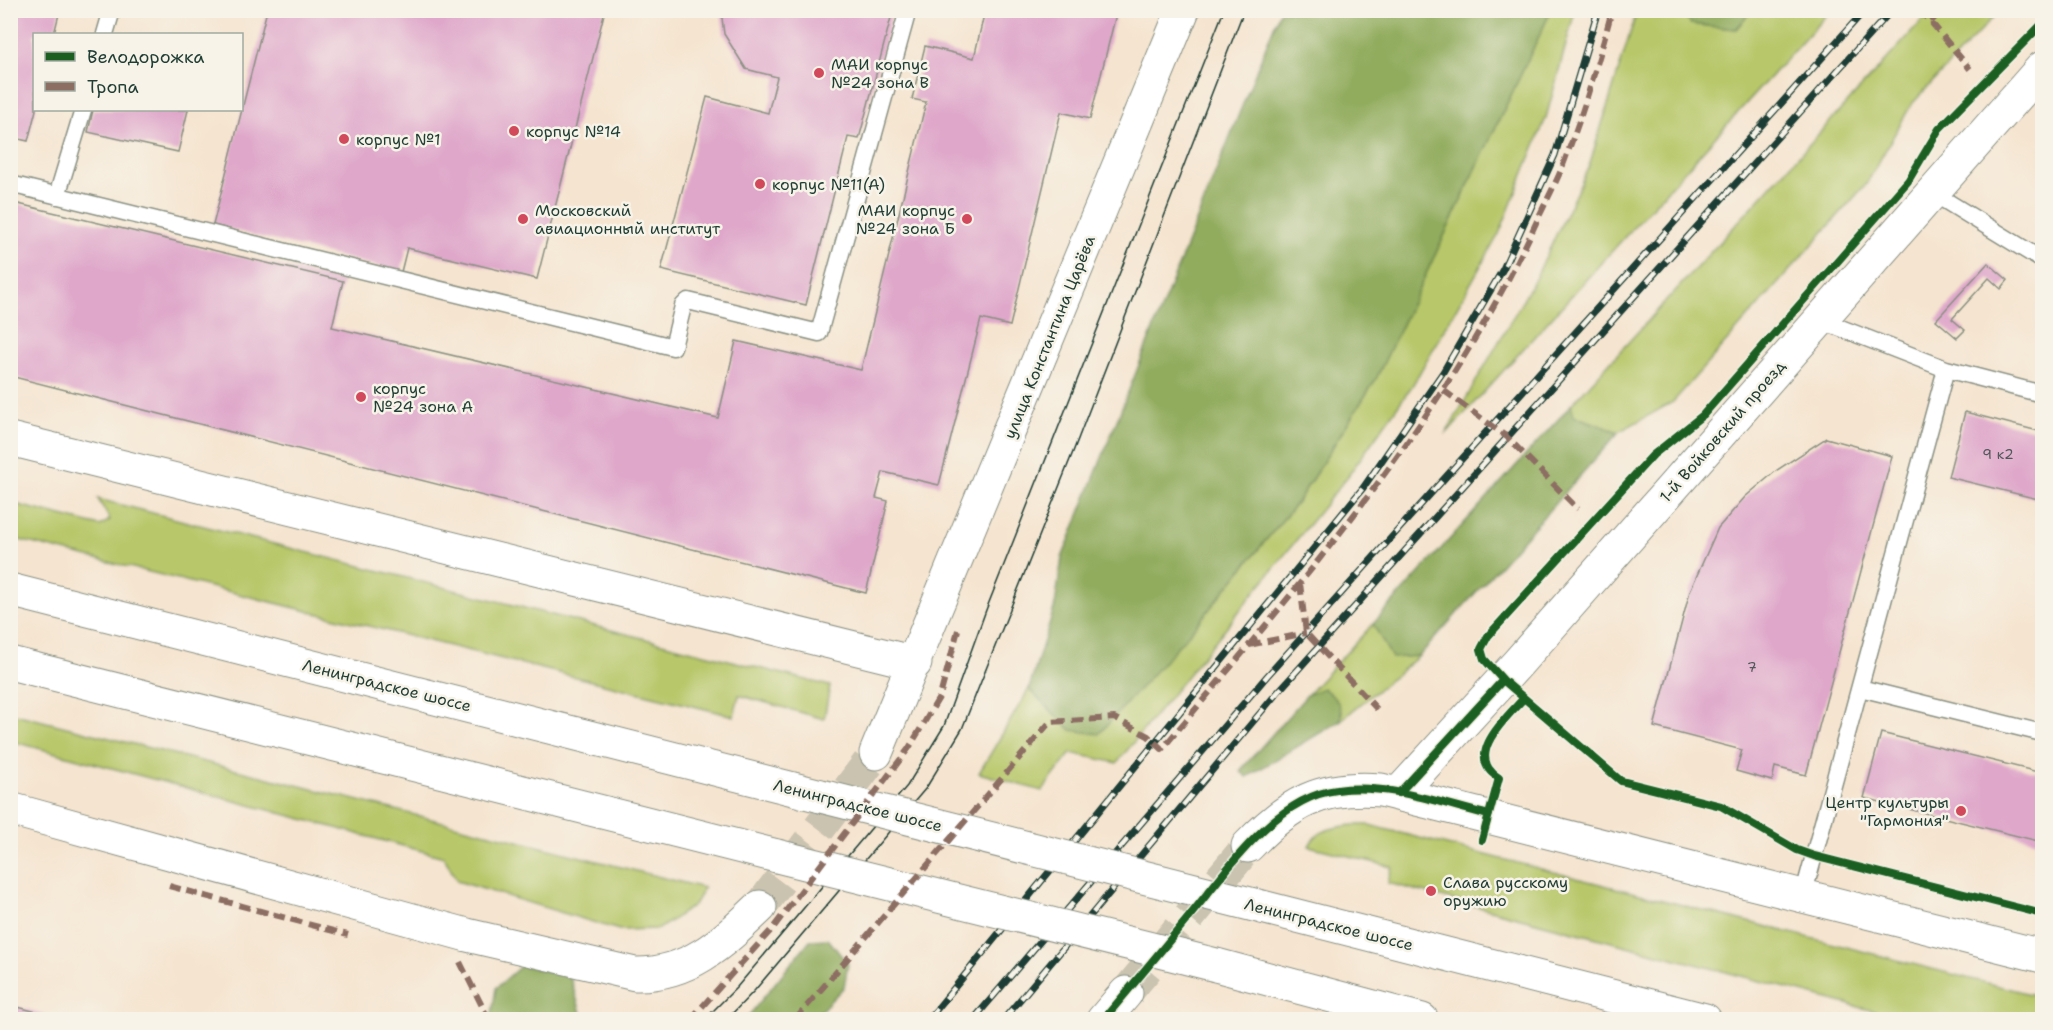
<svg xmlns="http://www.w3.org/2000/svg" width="2053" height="1030" font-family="'Shantell Sans',sans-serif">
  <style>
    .green { fill: #b7c769; stroke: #6b824e; stroke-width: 1.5 }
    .forest { fill: #91ac5d; stroke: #587448; stroke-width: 1.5 }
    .building { fill: #dfa7ca }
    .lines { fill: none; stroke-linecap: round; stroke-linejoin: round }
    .secondary-tunnel { stroke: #cac3b0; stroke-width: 33; stroke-dasharray: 33 16; stroke-linecap: butt }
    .lane-casing { stroke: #8a9082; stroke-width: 19 }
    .secondary-casing { stroke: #8a9082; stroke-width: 35 }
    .primary-casing { stroke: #8a9082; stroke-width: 35 }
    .lane { stroke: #fff; stroke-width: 16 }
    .secondary { stroke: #fff; stroke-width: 33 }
    .primary { stroke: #fff; stroke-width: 33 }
    .tram { stroke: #1f3d34; stroke-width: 1.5 }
    .rail-casing { stroke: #1f3d34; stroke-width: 7 }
    .rail { stroke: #f7f3e8; stroke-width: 4.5; stroke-dasharray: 14; stroke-linecap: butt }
    .primary-bridge-casing { stroke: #8a9082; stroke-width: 35; stroke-linecap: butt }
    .primary-bridge { stroke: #fff; stroke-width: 33 }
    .quiet { stroke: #8d6e63; stroke-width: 6; stroke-dasharray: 12 6; stroke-linecap: butt }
    .cycleway-casing { stroke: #f7f3e8; stroke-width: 11 }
    .cycleway { stroke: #1b5e20; stroke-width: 8 }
    .poi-dot { fill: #d1495b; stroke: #f7f3e8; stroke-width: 2 }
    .labels { text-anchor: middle; stroke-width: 5; stroke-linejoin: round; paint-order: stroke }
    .number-label { font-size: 14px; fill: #4f585a }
    .poi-label { font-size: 16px; fill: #1f3d34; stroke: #f7f3e8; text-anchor: start }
    .street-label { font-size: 16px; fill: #1f3d34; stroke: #f7f3e8 }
  </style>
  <rect width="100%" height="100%" fill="#f7f3e8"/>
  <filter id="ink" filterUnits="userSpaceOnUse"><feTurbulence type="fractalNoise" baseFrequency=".0167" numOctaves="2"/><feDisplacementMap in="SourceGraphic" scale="12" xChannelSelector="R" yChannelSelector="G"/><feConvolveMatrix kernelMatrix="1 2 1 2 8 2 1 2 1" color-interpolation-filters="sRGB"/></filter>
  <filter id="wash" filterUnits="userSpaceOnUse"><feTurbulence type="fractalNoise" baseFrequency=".008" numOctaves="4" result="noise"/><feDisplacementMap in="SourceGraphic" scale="24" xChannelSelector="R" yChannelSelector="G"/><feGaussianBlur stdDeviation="1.35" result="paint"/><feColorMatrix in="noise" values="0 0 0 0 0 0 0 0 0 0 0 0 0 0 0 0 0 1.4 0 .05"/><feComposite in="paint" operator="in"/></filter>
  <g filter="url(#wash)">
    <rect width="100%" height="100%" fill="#f5e4cf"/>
    <path class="green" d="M1551 11H1575L1546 118 1499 234 1412 386 1348 476 1117 763 1071 753 1042 791 979 773 1029 689 1071 730 1194 628 1298 501 1376 379Z
      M1637 11H1680L1691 24 1736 29 1751 11H1830L1445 435 1535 279 1589 166Z
      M1931 11H1999L1911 105 1867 183 1673 402 1619 432 1574 416 1571 405Z
      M98 499 830 686 824 719 739 695 734 716 11 538V503L100 526 110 520Z
      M1373 624 1392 657 1419 656 1340 721 1342 712 1307 695Z
      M10 713H11L704 888 694 905 659 929 619 930 457 881 444 857 11 741Z
      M1353 825H1369L2042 997V1019H1904L1388 883 1392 867 1309 846C1316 829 1337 827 1353 825Z"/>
    <path class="forest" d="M1280 11H1551L1376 379 1298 501 1194 628 1099 734 1071 730 1029 689 1055 605 1062 558Z
      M1680 11H1751L1736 29 1691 24Z
      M1571 405 1574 416 1619 432 1419 656 1392 658 1373 624Z
      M1323 688C1335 697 1344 705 1340 721L1247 777 1240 771 1307 695Z
      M828 939 848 964 844 987 813 1019H746L810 940Z
      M522 965 570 977 583 1019H491L496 988Z"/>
    <g id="blocks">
      <path class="building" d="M10 10H60L54 34H34L36 110 28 141 10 137Z
        M267 10H605L537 279 407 248 401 272 213 225Z
        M721 10H893L859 139 848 137 806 305 661 270 707 97 768 113 777 77 746 69 724 34Z
        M985 10H1117L1090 119 1061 112 1010 326 981 319 939 485 883 472 876 498 888 501 866 593 10 376V202L343 281 332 327 718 418 736 341 861 370 926 102 912 99 925 46 974 58Z
        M93 110H188L178 152 88 132Z
        M1988 263 2008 280 2001 289 1989 278 1952 319 1965 330 1957 338 1936 320Z
        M1965 412 2042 432V500L1948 477Z
        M1826 438 1892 456 1806 775 1775 767 1772 781 1736 771 1742 750 1654 727 1690 591 1718 528 1745 497 1777 470Z
        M1881 733 2042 773V842L1864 798Z
        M10 1005 64 1019V1020H10Z"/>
    </g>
  </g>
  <g filter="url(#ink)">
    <use href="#blocks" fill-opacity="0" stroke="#8a9082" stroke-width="1.5"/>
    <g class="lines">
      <path class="secondary-tunnel" d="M760 907 876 753
        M1126 993 1248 846"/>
      <g class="lane-casing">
        <path id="lane" d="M105 34 112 10
          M10 184 673 347 683 306 688 301 819 333 908 10
          M1933 193 2042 260
          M57 196 83 110
          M1820 320 1946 369 2042 394
          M1860 688 2042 733
          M1803 896 1946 369"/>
      </g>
      <g class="secondary-casing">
        <path id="secondary" d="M10 439 915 663
          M876 753 1183 10
          M1399 793 1517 664 2042 68
          M10 809 467 935 635 974C689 975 722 943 760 907
          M1248 846C1289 803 1321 785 1381 790L2042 956
          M1103 1020 1126 993"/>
      </g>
      <g class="primary-casing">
        <path id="primary" d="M10 590 821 796
          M10 663 777 856
          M1262 907 1705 1020
          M1216 965 1422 1020"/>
      </g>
      <use href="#lane" class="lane"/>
      <use href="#secondary" class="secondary"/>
      <use href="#primary" class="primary"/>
      <path class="tram" d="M704 1020 737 987 907 786 944 726 986 610 1224 10
        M726 1020 755 990 926 788 962 729 1073 452 1244 10"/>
      <g class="rail-casing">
        <path id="rail" d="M928 1020 1363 488 1443 372 1503 269 1555 155 1598 10
          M973 1020 1267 676 1865 10
          M1003 1020 1277 693 1892 10"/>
      </g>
      <use href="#rail" class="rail"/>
      <g class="primary-bridge-casing">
        <path id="primary-bridge" d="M821 796 1262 907
          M777 856 1216 965"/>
      </g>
      <use href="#primary-bridge" class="primary-bridge"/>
      <path class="quiet" d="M1918 10 1931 22 1970 69
        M1931 22 1941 10
        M1443 390 1507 437 1578 509
        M1300 583 1306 633 1377 709
        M1249 645 1306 633
        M169 886 348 935
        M460 962 489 1020
        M572 1017 604 1020
        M690 1020 773 928 909 748 940 696 958 630
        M795 1020 1050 722 1114 718 1148 736 1162 749C1300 584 1445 420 1536 223 1546 201 1558 180 1566 157 1584 110 1599 60 1612 10"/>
      <g class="cycleway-casing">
        <path id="cycleway" d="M2042 24 1939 129 1908 181 1703 415 1653 455 1488 636 1481 649 1484 659 1503 680 1621 781 1721 806 1797 850 1814 856 2042 914
          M1399 793 1503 680
          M1482 840 1499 778C1462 756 1508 716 1524 698
          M1103 1020C1132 986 1160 952 1188 918 1225 873 1275 797 1337 790 1388 783 1440 803 1489 815"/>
      </g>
      <use href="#cycleway" class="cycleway"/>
    </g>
  </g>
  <g class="poi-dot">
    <circle cx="819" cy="73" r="6"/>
    <circle cx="514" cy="131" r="6"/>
    <circle cx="344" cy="139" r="6"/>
    <circle cx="760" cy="184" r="6"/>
    <circle cx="523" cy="219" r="6"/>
    <circle cx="967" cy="219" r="6"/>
    <circle cx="361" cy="397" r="6"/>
    <circle cx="1961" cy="811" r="6"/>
    <circle cx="1431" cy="891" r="6"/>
  </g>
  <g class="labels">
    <g class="number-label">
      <text x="1998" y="459">9 к2</text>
      <text x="1752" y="672">7</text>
    </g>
    <g class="poi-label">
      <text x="831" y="70">МАИ корпус<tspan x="831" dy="18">№24 зона В</tspan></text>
      <text x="526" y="137">корпус №14</text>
      <text x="356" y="145">корпус №1</text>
      <text x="772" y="190">корпус №11(А)</text>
      <text x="535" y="216">Московский<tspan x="535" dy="18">авиационный институт</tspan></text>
      <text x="955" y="216" text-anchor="end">МАИ корпус<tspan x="955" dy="18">№24 зона Б</tspan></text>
      <text x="373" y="394">корпус<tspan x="373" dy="18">№24 зона А</tspan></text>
      <text x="1949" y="808" text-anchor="end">Центр культуры<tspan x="1949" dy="18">"Гармония"</tspan></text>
      <text x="1443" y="888">Слава русскому<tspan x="1443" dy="18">оружию</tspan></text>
    </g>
    <g class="street-label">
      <text transform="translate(1049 337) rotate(-68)" y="6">улица Константина Царёва</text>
      <text transform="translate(1722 431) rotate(-49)" y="6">1-й Войковский проезд</text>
      <text transform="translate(387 685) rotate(14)" y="6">Ленинградское шоссе</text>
      <text transform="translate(858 805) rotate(14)" y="6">Ленинградское шоссе</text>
      <text transform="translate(1329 924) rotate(14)" y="6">Ленинградское шоссе</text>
    </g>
  </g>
  <rect width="2053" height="1030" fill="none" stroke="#f7f3e8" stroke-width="36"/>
  <rect x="33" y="33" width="210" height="78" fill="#f7f3e8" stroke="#a1aaa0" stroke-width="1.5"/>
  <rect x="45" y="52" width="30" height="9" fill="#1b5e20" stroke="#a1aaa0" stroke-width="1.5"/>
  <text x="87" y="63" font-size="18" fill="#1f3d34">Велодорожка</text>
  <rect x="45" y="82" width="30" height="9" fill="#8d6e63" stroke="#a1aaa0" stroke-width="1.5"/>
  <text x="87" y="93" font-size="18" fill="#1f3d34">Тропа</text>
</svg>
